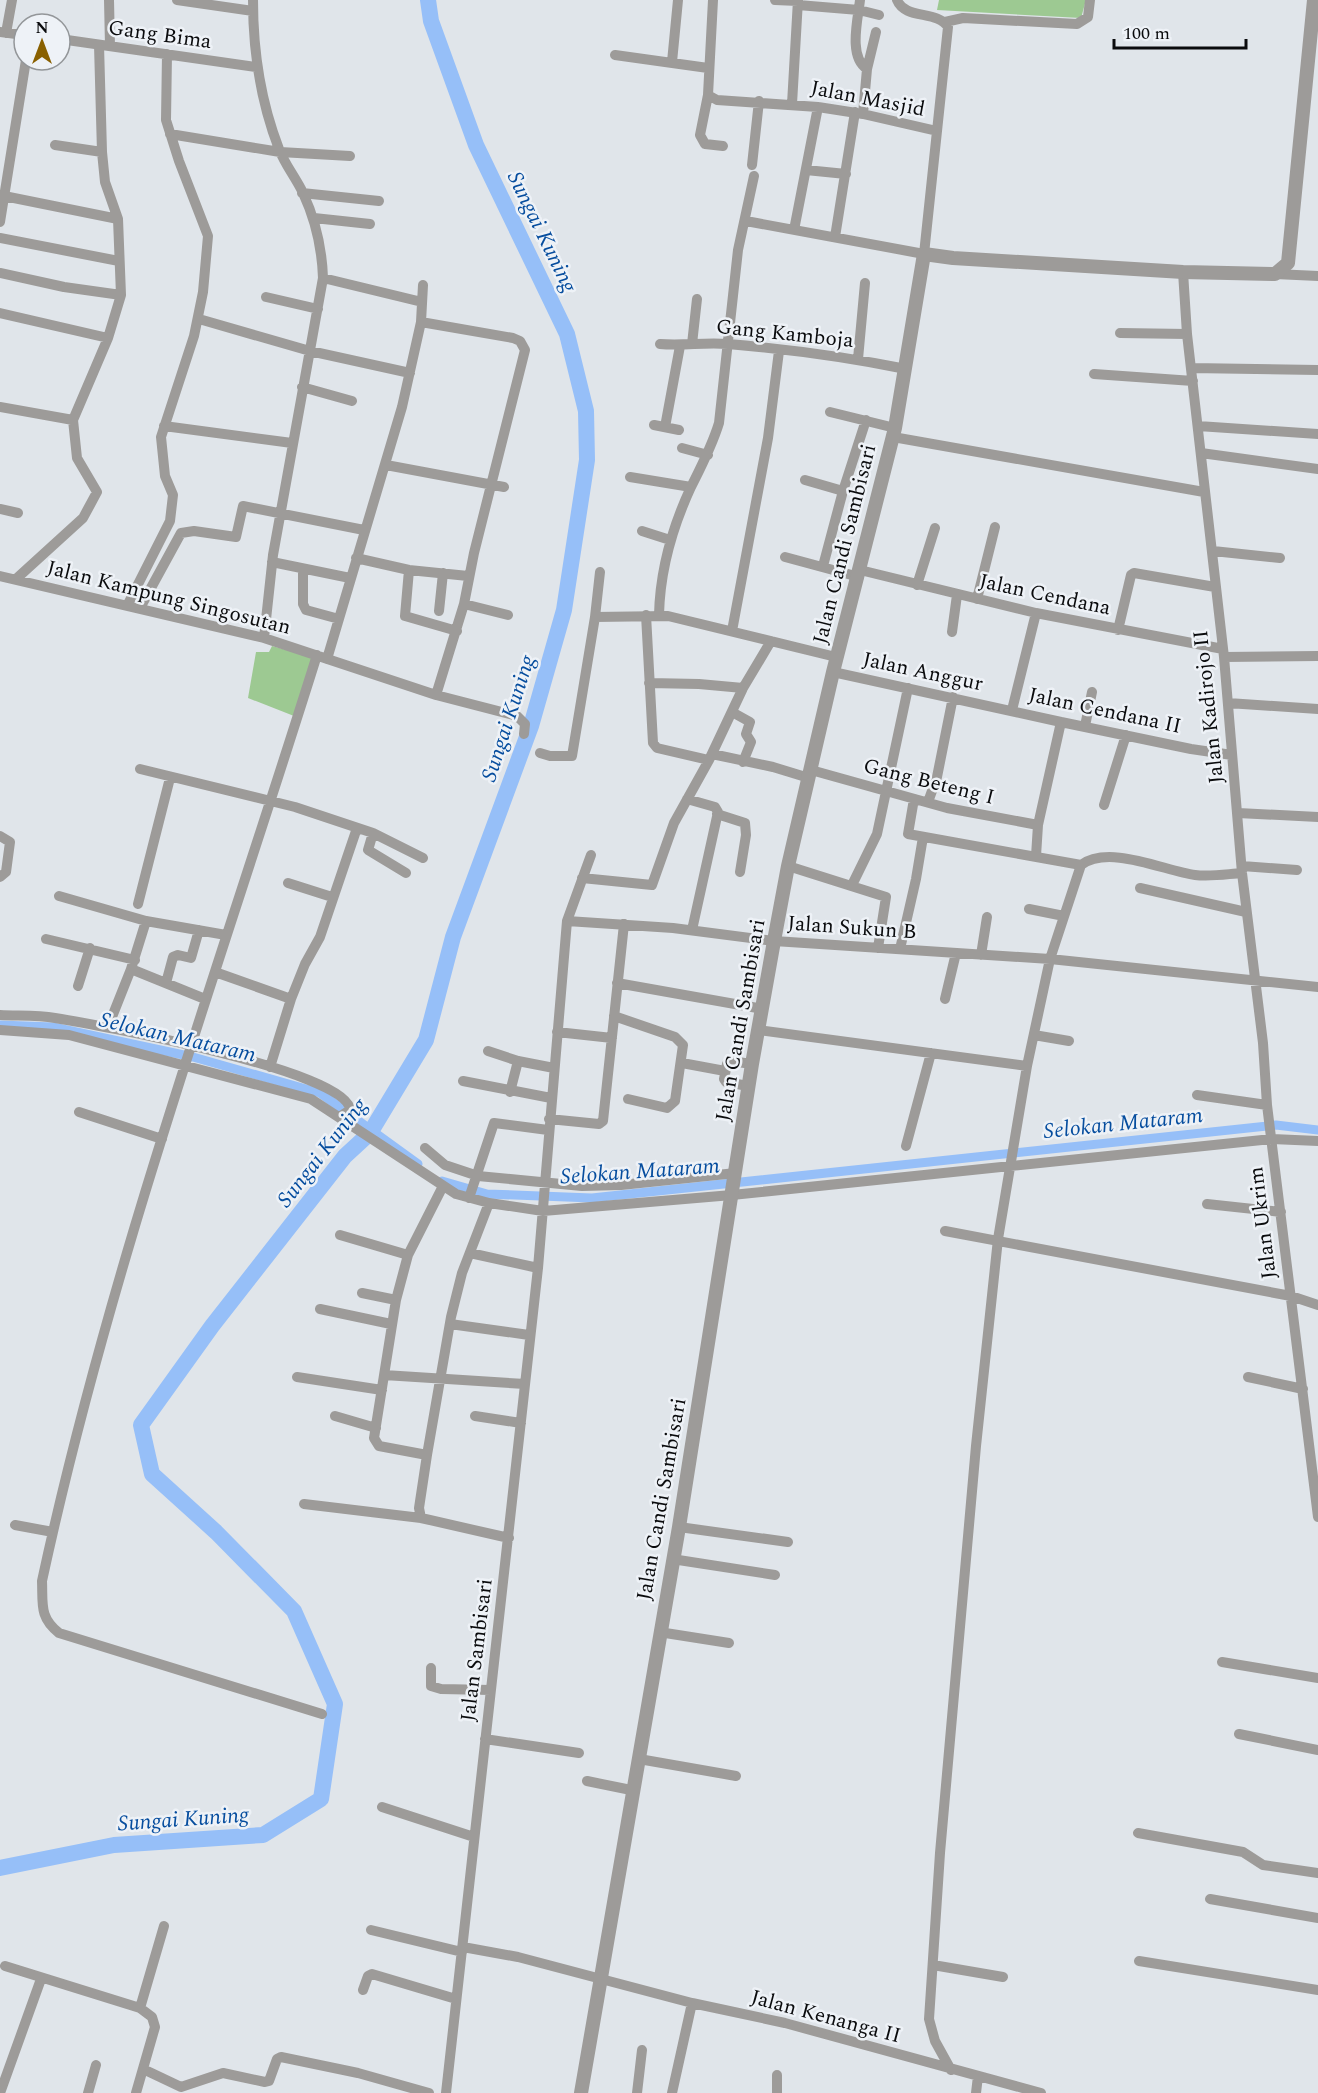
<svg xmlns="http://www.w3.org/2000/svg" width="1318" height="2093" font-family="Spectral,serif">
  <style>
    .green { fill: #9dc992 }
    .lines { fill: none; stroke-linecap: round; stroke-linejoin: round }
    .canal { stroke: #96bff8; stroke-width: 9 }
    .river { stroke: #96bff8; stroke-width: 16 }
    .minor { stroke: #9d9b99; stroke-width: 10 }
    .tertiary { stroke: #9d9b99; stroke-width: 14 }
    .labels { text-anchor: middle; stroke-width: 5; stroke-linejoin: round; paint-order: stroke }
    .street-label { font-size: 21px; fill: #0a0b0d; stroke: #eef2f7 }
    .water-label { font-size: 22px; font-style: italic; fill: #064d9e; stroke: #eef2f7 }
  </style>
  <rect width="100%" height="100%" fill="#e0e5ea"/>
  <path class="green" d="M939 0H1086L1081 18 937 10Z
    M272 646 312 657 294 716 248 698 256 652H269Z"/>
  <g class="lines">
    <path class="canal" d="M0 1025 53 1027 193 1057 320 1093 418 1164
      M442 1181 487 1194 592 1198 1276 1125 1318 1130"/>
    <path class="river" d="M0 1868 114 1845 263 1835 321 1799 335 1704 294 1611 216 1532 152 1474 141 1425 212 1326 345 1156 370 1133 426 1040 453 937 531 726 564 610 587 460 586 411 567 334 476 145 431 21 428 0"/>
    <path class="minor" d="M109 0 110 46
      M177 0 253 11
      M253 0C253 52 260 100 279 149 285 165 296 178 303 193 316 221 322 248 323 278L273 555 264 638
      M713 0 708 95 700 135 705 144 723 146
      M775 0 798 1
      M860 0C858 19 848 57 867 69
      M798 5 859 10 879 15
      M945 22 963 18 1077 24 1088 17 1090 0
      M0 32 24 35
      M6 33 12 0
      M60 39 256 67
      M615 55 708 68
      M672 62 678 0
      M708 95 717 100 818 107 863 114 937 131
      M792 104 798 0
      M863 114 867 69 876 32
      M170 134 280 152 350 156
      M55 145 102 152
      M752 165 759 101
      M806 170 846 174
      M302 193 379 201
      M4 196 118 219
      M314 218 370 224
      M746 221 924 254 948 27C937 10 905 20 897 0
      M0 222 26 60
      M794 230 818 107
      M835 237 855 112
      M0 238 119 261
      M1183 272 1187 334 1224 657 1242 873 1263 1043 1267 1105 1318 1517
      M0 273 64 287 121 295
      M1275 274 1318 276
      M323 278 422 302
      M266 297 318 309
      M0 313 108 338
      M199 319 310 351 410 373
      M421 322 513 338 520 341 525 350 474 553 464 604 436 695
      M1120 333 1187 334
      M660 344C683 346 705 342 728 344 787 349 847 357 906 369
      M692 344 697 299
      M858 359 865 283
      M1191 368 1318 370
      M1094 374 1193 381
      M302 387 352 401
      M0 407 73 420
      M830 412 895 428
      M654 425 679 430
      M164 426 292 443
      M1198 426 1318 434
      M665 427 680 346
      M893 437 1204 492
      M682 448 708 455
      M1201 453 1318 469
      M386 465 504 487
      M630 477 691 487
      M805 480 843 491 866 420
      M0 509 18 513
      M642 531 670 540
      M1213 551 1280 558
      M785 557 859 577
      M356 558 409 570 468 576
      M272 562 350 578
      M823 566 843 491
      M303 569V604L306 610 339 619
      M409 570 405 616 457 631
      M860 570 1036 613 1223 649
      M0 576 264 638 436 695 517 716 525 724 524 734
      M16 579 83 518 97 492 77 458 73 420 108 338 121 295 118 219 105 182 102 152 99 45
      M917 585 935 528
      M977 599 995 527
      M128 604 170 521 173 495 165 476 161 437 194 336 203 292 208 236 179 161 166 120 167 54
      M464 604 508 615
      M140 608 181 533 194 531 236 537 243 506 364 530
      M439 611 443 573
      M646 615 653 743 657 748 709 760
      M659 615C660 570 672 528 691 487 702 465 712 446 719 423L738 250 754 176
      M595 617 668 616 836 657
      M1118 630 1131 575 1134 573 1215 587
      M732 631 768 438 779 351
      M952 632 957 595
      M317 655C221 962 110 1266 42 1581 43 1604 39 1617 59 1633L322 1714
      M1224 657 1318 656
      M327 659 402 407 421 322 423 285
      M833 672 1061 722 1191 749 1232 755
      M649 683 699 684 743 688
      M1228 703 1318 709
      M1012 710 1036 613
      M732 712 750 722 746 734 751 742 743 762
      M1085 726 1092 692
      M540 753 550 756H572L595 617 600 572
      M712 754 773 767 809 778
      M140 769 295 807 373 833 423 858
      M811 770 947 808 1038 825
      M687 799 715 807 718 812 692 930
      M914 799 908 834 1081 865
      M928 802 937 777 953 697
      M1104 805 1126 735
      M1238 813 1318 817
      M717 814 745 823 746 835 740 872
      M373 833 368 850 406 873
      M0 836 10 842 6 872 0 877
      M1036 856 1038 825 1061 722
      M788 866 886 897 878 948
      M1242 866 1297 870
      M582 878 652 885 674 823 709 760 743 688 771 641
      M288 883 332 897
      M852 885 877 834 908 688
      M1140 888 1246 912
      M59 896 146 921 226 935
      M138 904 170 778
      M1029 909 1064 916
      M146 921 131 969 205 999
      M567 921 591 855
      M46 939 135 960
      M900 949 916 879 923 837
      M981 955 987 917
      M215 972 291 999
      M166 983 173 957 178 955 191 958 199 930
      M617 983 763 1009
      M78 986 90 948
      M945 999 956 953
      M0 1015C18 1016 37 1015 55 1018 94 1024 349 1071 350 1110L341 1116
      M614 1016 675 1037 683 1045 675 1101 667 1108 628 1099
      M108 1027 131 969
      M0 1030 69 1035 311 1099 456 1194 489 1203 543 1211 732 1195 1272 1139 1318 1141
      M758 1030 1027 1066
      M557 1032 612 1038
      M1034 1035 1069 1041
      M488 1051 518 1061 554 1068
      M682 1063 725 1071
      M270 1067 291 999 305 964 320 937 357 828
      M463 1081 551 1098
      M748 1086 726 1082 724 1079 727 1064 730 1061 752 1064
      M510 1092 518 1061
      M1197 1095 1267 1105
      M79 1112 162 1139
      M549 1119 599 1124 603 1121 624 924
      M906 1146 931 1053
      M425 1148 445 1165 478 1176 582 1186 621 1185 736 1173
      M469 1198 494 1123 548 1130
      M1207 1204 1281 1212
      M945 1231 1291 1296 1318 1305
      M340 1235 408 1255
      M470 1253 538 1268
      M362 1293 396 1300
      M320 1309 391 1324
      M450 1324 529 1335
      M384 1375 525 1384
      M297 1377 382 1390
      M1248 1377 1303 1389
      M335 1416 376 1428
      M475 1416 521 1423
      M427 1455 379 1446 374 1438 396 1300 408 1255 442 1188
      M304 1504 421 1518 509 1538
      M421 1518 419 1508 427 1455 451 1317 462 1273 489 1203
      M15 1525 53 1532
      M679 1527 788 1542
      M672 1559 775 1575
      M659 1632 729 1643
      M1222 1662 1318 1678
      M431 1668V1686L441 1689 491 1690
      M1239 1734 1318 1750
      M485 1739 579 1753
      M639 1759 736 1776
      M587 1781 631 1790
      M382 1807 474 1837
      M1138 1833 1243 1852 1263 1865 1318 1873
      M1210 1899 1318 1918
      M371 1930 462 1952
      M463 1947 518 1957 692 2003 785 2023 1041 2093
      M1139 1961 1318 1990
      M933 1965 1003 1977
      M5 1966 140 2008 152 2017 155 2027 136 2093
      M363 1990 368 1976 372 1974 456 1999
      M140 2008 164 1926
      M143 2069 181 2087 223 2073 265 2082 269 2081 277 2059 281 2057 358 2073 429 2093
      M951 2070 935 2041 929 2019 940 1853 976 1446 998 1239 1027 1066 1050 959 1081 865C1109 844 1165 871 1195 875 1211 877 1227 874 1242 873
      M0 2093 41 1979
      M88 2093 96 2065
      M446 2093 538 1268 567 921 673 928 774 941 1050 959 1318 987
      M637 2093 642 2050
      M672 2093 692 2003
      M777 2093V2075
      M976 2093 978 2076"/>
    <path class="tertiary" d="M581 2093 679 1527 752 1064 774 941 788 866 833 672 895 428 924 254 953 258 1183 272 1275 274 1288 263 1314 0"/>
  </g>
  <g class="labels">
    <g class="street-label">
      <text transform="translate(160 34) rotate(8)" y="7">Gang Bima</text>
      <text transform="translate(868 98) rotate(11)" y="7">Jalan Masjid</text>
      <text transform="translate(785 333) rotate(6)" y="7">Gang Kamboja</text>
      <text transform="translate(844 544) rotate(-76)" y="7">Jalan Candi Sambisari</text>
      <text transform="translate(1045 594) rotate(12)" y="7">Jalan Cendana</text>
      <text transform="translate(169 597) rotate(14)" y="7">Jalan Kampung Singosutan</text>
      <text transform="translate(923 671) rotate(12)" y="7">Jalan Anggur</text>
      <text transform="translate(1208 707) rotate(-96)" y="7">Jalan Kadirojo II</text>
      <text transform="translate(1105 710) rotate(12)" y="7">Jalan Cendana II</text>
      <text transform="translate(929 781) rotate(14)" y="7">Gang Beteng I</text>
      <text transform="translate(852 927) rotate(4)" y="7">Jalan Sukun B</text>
      <text transform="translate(740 1020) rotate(-80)" y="7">Jalan Candi Sambisari</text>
      <text transform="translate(1262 1223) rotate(-97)" y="7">Jalan Ukrim</text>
      <text transform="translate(661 1499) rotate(-80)" y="7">Jalan Candi Sambisari</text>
      <text transform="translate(476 1650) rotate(-83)" y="7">Jalan Sambisari</text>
      <text transform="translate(826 2016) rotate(15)" y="7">Jalan Kenanga II</text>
    </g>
    <g class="water-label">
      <text transform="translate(543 231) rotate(64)" y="8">Sungai Kuning</text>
      <text transform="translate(507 718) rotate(-72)" y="8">Sungai Kuning</text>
      <text transform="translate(178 1036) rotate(13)" y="8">Selokan Mataram</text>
      <text transform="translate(1123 1122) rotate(-6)" y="8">Selokan Mataram</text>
      <text transform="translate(321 1152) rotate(-52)" y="8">Sungai Kuning</text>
      <text transform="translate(640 1170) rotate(-4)" y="8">Selokan Mataram</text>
      <text transform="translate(183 1818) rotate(-4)" y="8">Sungai Kuning</text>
    </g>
  </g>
  <g transform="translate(42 42)"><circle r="28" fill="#eef2f7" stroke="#939699" stroke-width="1.5"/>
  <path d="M0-4.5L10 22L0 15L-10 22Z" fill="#896000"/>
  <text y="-9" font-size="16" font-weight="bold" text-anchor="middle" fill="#0a0b0d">N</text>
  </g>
  <path d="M1114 39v9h132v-9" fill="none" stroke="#0a0b0d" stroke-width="3"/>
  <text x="1123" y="39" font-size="18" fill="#0a0b0d" stroke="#eef2f7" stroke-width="4.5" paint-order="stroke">100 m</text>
</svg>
